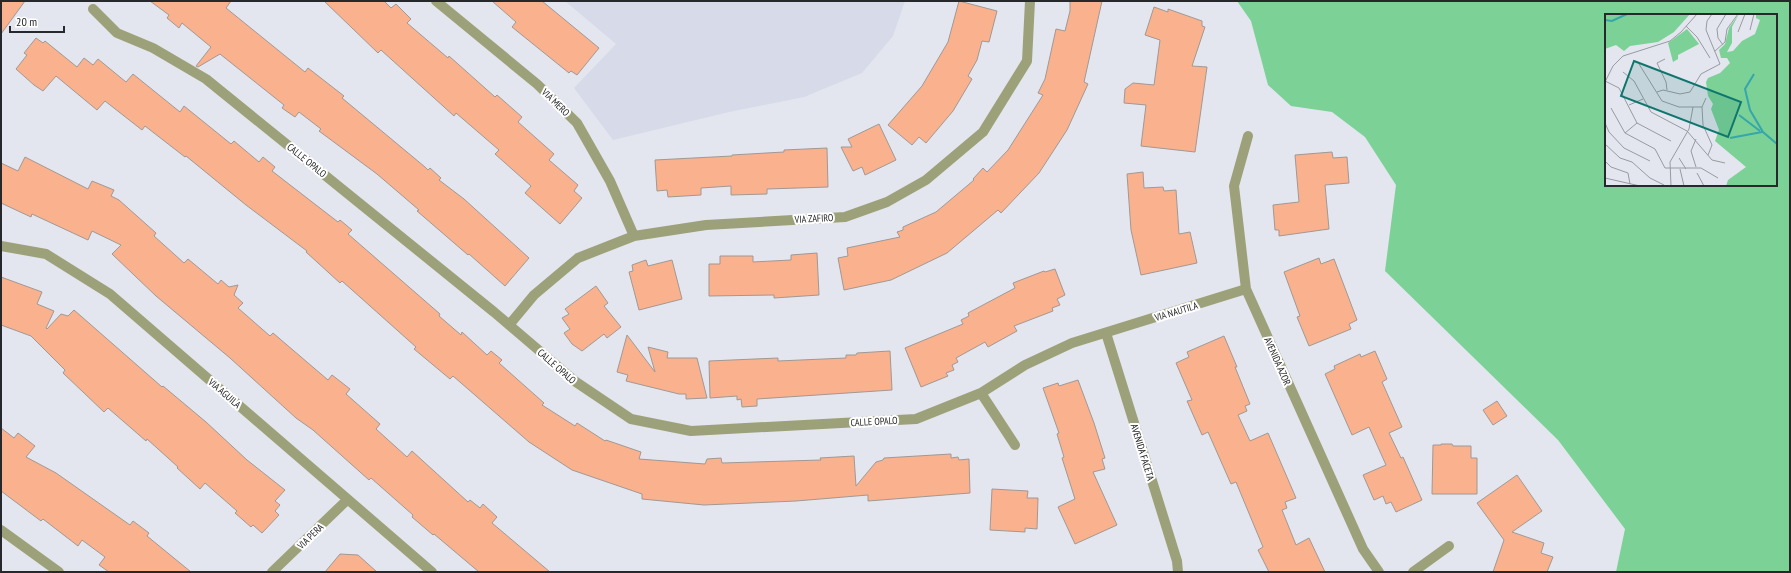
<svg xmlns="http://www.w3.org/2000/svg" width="1791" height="573" font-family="'PT Sans Narrow',sans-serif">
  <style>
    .built { fill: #d6dae9 }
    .green { fill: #7cd197; fill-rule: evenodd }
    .building { fill: #fab18e; stroke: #a19894 }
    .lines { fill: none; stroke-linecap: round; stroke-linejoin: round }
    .minor { stroke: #9da179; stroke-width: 10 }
    .tertiary { stroke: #9da179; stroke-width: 10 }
    .labels { text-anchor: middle; stroke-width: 4; stroke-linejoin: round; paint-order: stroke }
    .street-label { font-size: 10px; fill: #27282b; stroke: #fff }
    .inset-river { fill: none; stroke: #36a6aa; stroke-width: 2 }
    .inset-road { fill: none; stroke: #989aa0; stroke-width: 1 }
    .view { fill: #0f766e; fill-opacity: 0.15; stroke: #0f766e; stroke-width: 2 }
    .inset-edge { fill: none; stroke: #27282b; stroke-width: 2 }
  </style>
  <rect width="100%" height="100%" fill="#e3e6ee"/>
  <path class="built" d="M565 1H905L893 36 862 73 804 97 729 112 613 140 574 88 616 44Z"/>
  <path class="green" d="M1237 1H1790V572H1616L1625 529 1558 440 1385 271 1396 185 1365 137 1332 112 1291 106 1268 85 1251 21ZM1606 15H1776V185H1606Z"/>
  <path class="building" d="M1 1H25L1 34Z
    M150 1H231L226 8 305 72 308 68 344 96 342 98 425 167 428 170 430 168 441 178 439 180 464 199 529 258 505 286 469 254 468 255 417 211 419 210 377 174 319 131 321 129 299 112 295 117 282 108 284 105 220 54 198 67 196 66 211 47 182 23 179 28 167 18 169 15Z
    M324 1H384L391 8 396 4 411 19 407 23 448 58 449 56 495 97 497 95 522 117 518 122 554 154 549 160 578 185 574 191 582 198 560 224 525 193 531 186 495 154 499 150 456 113 454 116 381 50 378 53Z
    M492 1H542L599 48 577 75 571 71 569 73 512 27 516 22Z
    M959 1 997 11 989 42 982 41 977 60 968 76 972 79 953 111 926 143 919 137 912 145 888 125 922 86 948 42Z
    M1070 1H1102L1084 82 1088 84 1067 130 1039 173 1001 213 998 210 947 253 891 280 844 290 838 258 848 256 847 248 900 237 897 232 903 230V227L936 212 974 180 973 179 983 168 987 172 1008 150 1043 95 1038 93 1045 79 1056 29 1065 31 1070 11Z
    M1154 7 1168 12V9L1202 21V26L1205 27 1192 66 1207 67 1195 152 1141 146 1146 105 1124 103 1125 89 1133 83 1154 85 1160 40 1145 35Z
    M36 38 43 43 45 41 77 67 84 58 93 65 98 59 126 82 133 74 180 112 184 106 231 144 234 141 259 162 263 157 275 167 272 171 338 222 340 220 352 230 348 234 440 314 439 316 461 335 462 332 487 355 491 351 502 360 499 363 544 403 542 405 575 426 577 423 605 441 606 440 641 452 639 459 705 464 707 459 721 458 722 463 821 460 820 458 854 456 856 486 876 462 883 460 884 458 951 454V458L958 457 959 460 969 459 970 493 868 501V495L796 501 704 505 642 499V494L572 470 529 442 453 376 450 379 414 349 416 347 342 281 340 283 306 252 307 251 246 205 186 156 185 157 145 126 142 130 105 101 97 110 56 76 43 91 34 85 16 69 27 55 24 53Z
    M879 124 896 160 865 175 862 167 853 171 841 147H852L848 139Z
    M827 148 828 187 767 189V194L731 195V186L701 188V195L668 197 667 190 657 191 655 160 732 156V155L784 152V150Z
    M1332 152 1333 158 1347 157 1349 183 1325 185 1329 229 1279 236V230H1275L1273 205 1299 202 1295 155Z
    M25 157 88 189 92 181 114 190 111 196 119 200 156 233 154 236 184 263 188 259 218 284 221 280 229 287 238 285 234 295 243 303 238 308 270 336 273 333 328 380 332 375 350 389 346 394 380 424 376 429 407 457 412 451 468 502 470 500 480 508 483 504 497 517 492 523 550 572H479L434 534 433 535 412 517 413 515 371 478 369 480 313 430 296 418 230 358 156 296 112 254 121 245 92 231 88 240 32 214 31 217 1 203V163L18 171Z
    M1143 172 1144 188 1163 187 1164 191 1176 190 1179 234 1190 232 1197 263 1141 275 1131 230 1127 174Z
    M817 253 819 295 774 298V295L709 296V264H720V256H753V262L791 260V255Z
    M1319 258 1321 264 1334 259 1357 320 1349 324 1351 329 1309 346 1297 317 1300 316 1284 272Z
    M646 260 648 266 672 260 682 299 639 310 629 272 633 271 632 265Z
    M1055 269 1065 295 1057 299 1060 305 1052 308 1053 311 1014 326 1017 331 988 347 985 342 956 358 958 362 952 365 954 370 946 373 948 376 921 387 905 348 963 324 961 320 969 316 968 313 1015 288 1013 283 1044 271 1045 272Z
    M1 277 42 292 37 304 54 311 46 328 47 329 61 314 68 316 74 310 162 387 163 386 206 422 247 460 285 490 275 501 280 505 275 511 279 515 262 533 253 525 251 527 235 513 237 511 205 483 200 489 177 468 178 467 147 439 146 441 108 408 104 412 63 373 65 370 31 336 1 325Z
    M596 286 608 303 604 306 621 327 607 338 604 334 582 351 572 344 564 333 570 329 562 318 569 314 565 309Z
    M627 335 655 372 648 347 668 352 667 358H697L707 398 686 399V394H679L626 381 628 375 617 372Z
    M1224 336 1237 367H1235L1250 404 1245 406 1247 411 1238 415 1250 441 1268 433 1296 498 1285 502 1287 508 1282 510 1296 545 1309 538 1325 572H1269L1258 550 1263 547 1236 482 1231 484 1208 432 1202 435 1187 401 1192 400 1176 363 1189 357 1187 352Z
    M890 351 892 390 757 399V406L742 407 741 399 737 400V396L710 398 709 361 778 358V361L846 358V355H856L857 353Z
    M1375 351 1387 379 1382 382 1402 427 1389 433 1401 458 1403 457 1422 500 1396 512 1391 502 1386 504 1383 496 1374 500 1363 475 1386 465 1369 427 1352 435 1325 374 1335 369 1334 366 1360 354 1361 357Z
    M1078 380 1094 423 1105 458 1102 459 1105 469 1093 472 1117 525 1075 544 1058 507 1075 499 1062 458 1064 457 1057 434 1059 433 1043 388 1058 383 1059 386Z
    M1497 401 1507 416 1493 425 1483 410Z
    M1 428 14 438 18 433 35 446 26 457 56 473 130 525 133 521 149 533 147 536 191 572H109L99 565 105 557 82 540 78 546 43 519 41 521 1 491Z
    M1441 444H1452L1453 446H1471V458H1477V494H1432L1433 445H1441Z
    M1517 475 1542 511 1512 532 1544 543 1541 553 1553 557 1547 572H1493L1504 540 1477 503Z
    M992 489 1028 491 1027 498H1038L1037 529 1025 528V532L990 530Z
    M340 554 358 555 377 572H325Z"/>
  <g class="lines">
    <path class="minor" d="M436 1 537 84 577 123 610 181 634 236
      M93 9 117 33 153 48 206 79 494 312 576 382 631 419 691 431 916 419 981 393 1025 365 1072 343 1246 289
      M1248 136 1234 186 1246 289 1363 549 1379 572
      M1 246 46 254 110 294 432 572
      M509 325 534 295 578 258 634 236 706 225 845 217 887 202 926 180 983 132 1027 61 1030 1
      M981 393 1015 445
      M1 530 59 572
      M272 572 347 500
      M1413 572 1449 546"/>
    <path class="tertiary" d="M1106 333 1177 561 1178 572"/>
  </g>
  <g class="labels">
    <g class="street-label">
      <text transform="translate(556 102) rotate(44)" y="4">VIA MERO</text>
      <text transform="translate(307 160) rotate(39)" y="4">CALLE OPALO</text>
      <text transform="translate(814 218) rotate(-3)" y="4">VIA ZAFIRO</text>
      <text transform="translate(1176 311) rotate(-17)" y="4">VIA NAUTILA</text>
      <text transform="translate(1278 361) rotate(66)" y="4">AVENIDA AZOR</text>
      <text transform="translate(557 366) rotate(41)" y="4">CALLE OPALO</text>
      <text transform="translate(225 393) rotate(41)" y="4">VIA AGUILA</text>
      <text transform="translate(874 421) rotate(-3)" y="4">CALLE OPALO</text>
      <text transform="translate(1143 452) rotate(73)" y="4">AVENIDA FACETA</text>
      <text transform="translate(310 536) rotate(-44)" y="4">VIA PERA</text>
    </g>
  </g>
  <g transform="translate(1605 14)">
    <rect width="172" height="172" fill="#e3e6ee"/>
    <path d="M0 0H85L69 18 53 28 25 32 19 37 11 31 0 35ZM134 0 127 13V29L122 38 128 37 137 27 150 20 155 6 151 4V0H172V172H121L123 166 141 153 110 127 114 116 106 95 108 90 103 82 101 68 103 64 115 59 125 49 122 44H116L114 36 120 30 124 14ZM82 15 94 30 73 41V45L68 48 63 29Z" fill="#7cd197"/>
    <path class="inset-river" d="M0 6 7 7 22 0M149 60 140 75 145 96 158 118 172 130M134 101 155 117M125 124 157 118"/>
    <path class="inset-road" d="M81 12 92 23 105 44M145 16 149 0M133 18 140 0M118 31 113 24 112 15 121 0M110 37 120 28 122 15 133 0M60 45 52 49 61 68 62 76M34 50 57 87 74 93H97M18 58 29 67 46 98 82 117 107 146 120 149M0 67 14 74 32 109 66 127M0 68 8 52 18 42 65 27 76 18 92 0M52 78 58 76 75 80 85 78 96 60 115 50 101 16 102 7 107 0M101 84 97 93 98 111 107 131 103 141M24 91 38 85M6 94 20 119 50 135 60 154H96L113 164M0 109 4 118 19 134 45 147M20 119 32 109M91 125 86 137 91 153M0 130 15 144 27 148 45 164 59 171M74 144 81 155M0 147 6 153 23 159 25 170M75 155 79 172M92 159 99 172M0 164 35 172M66 172 65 148 84 115 88 93"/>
    <path class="view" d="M29 47 136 88 123 123 16 82Z"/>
    <rect width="172" height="172" class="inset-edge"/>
  </g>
  <rect width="1791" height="573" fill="none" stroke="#27282b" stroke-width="4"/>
  <path d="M10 26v6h54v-6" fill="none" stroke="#27282b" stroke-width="2"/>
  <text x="16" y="26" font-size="12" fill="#27282b" stroke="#ffffff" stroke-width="3" paint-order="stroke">20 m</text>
</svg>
